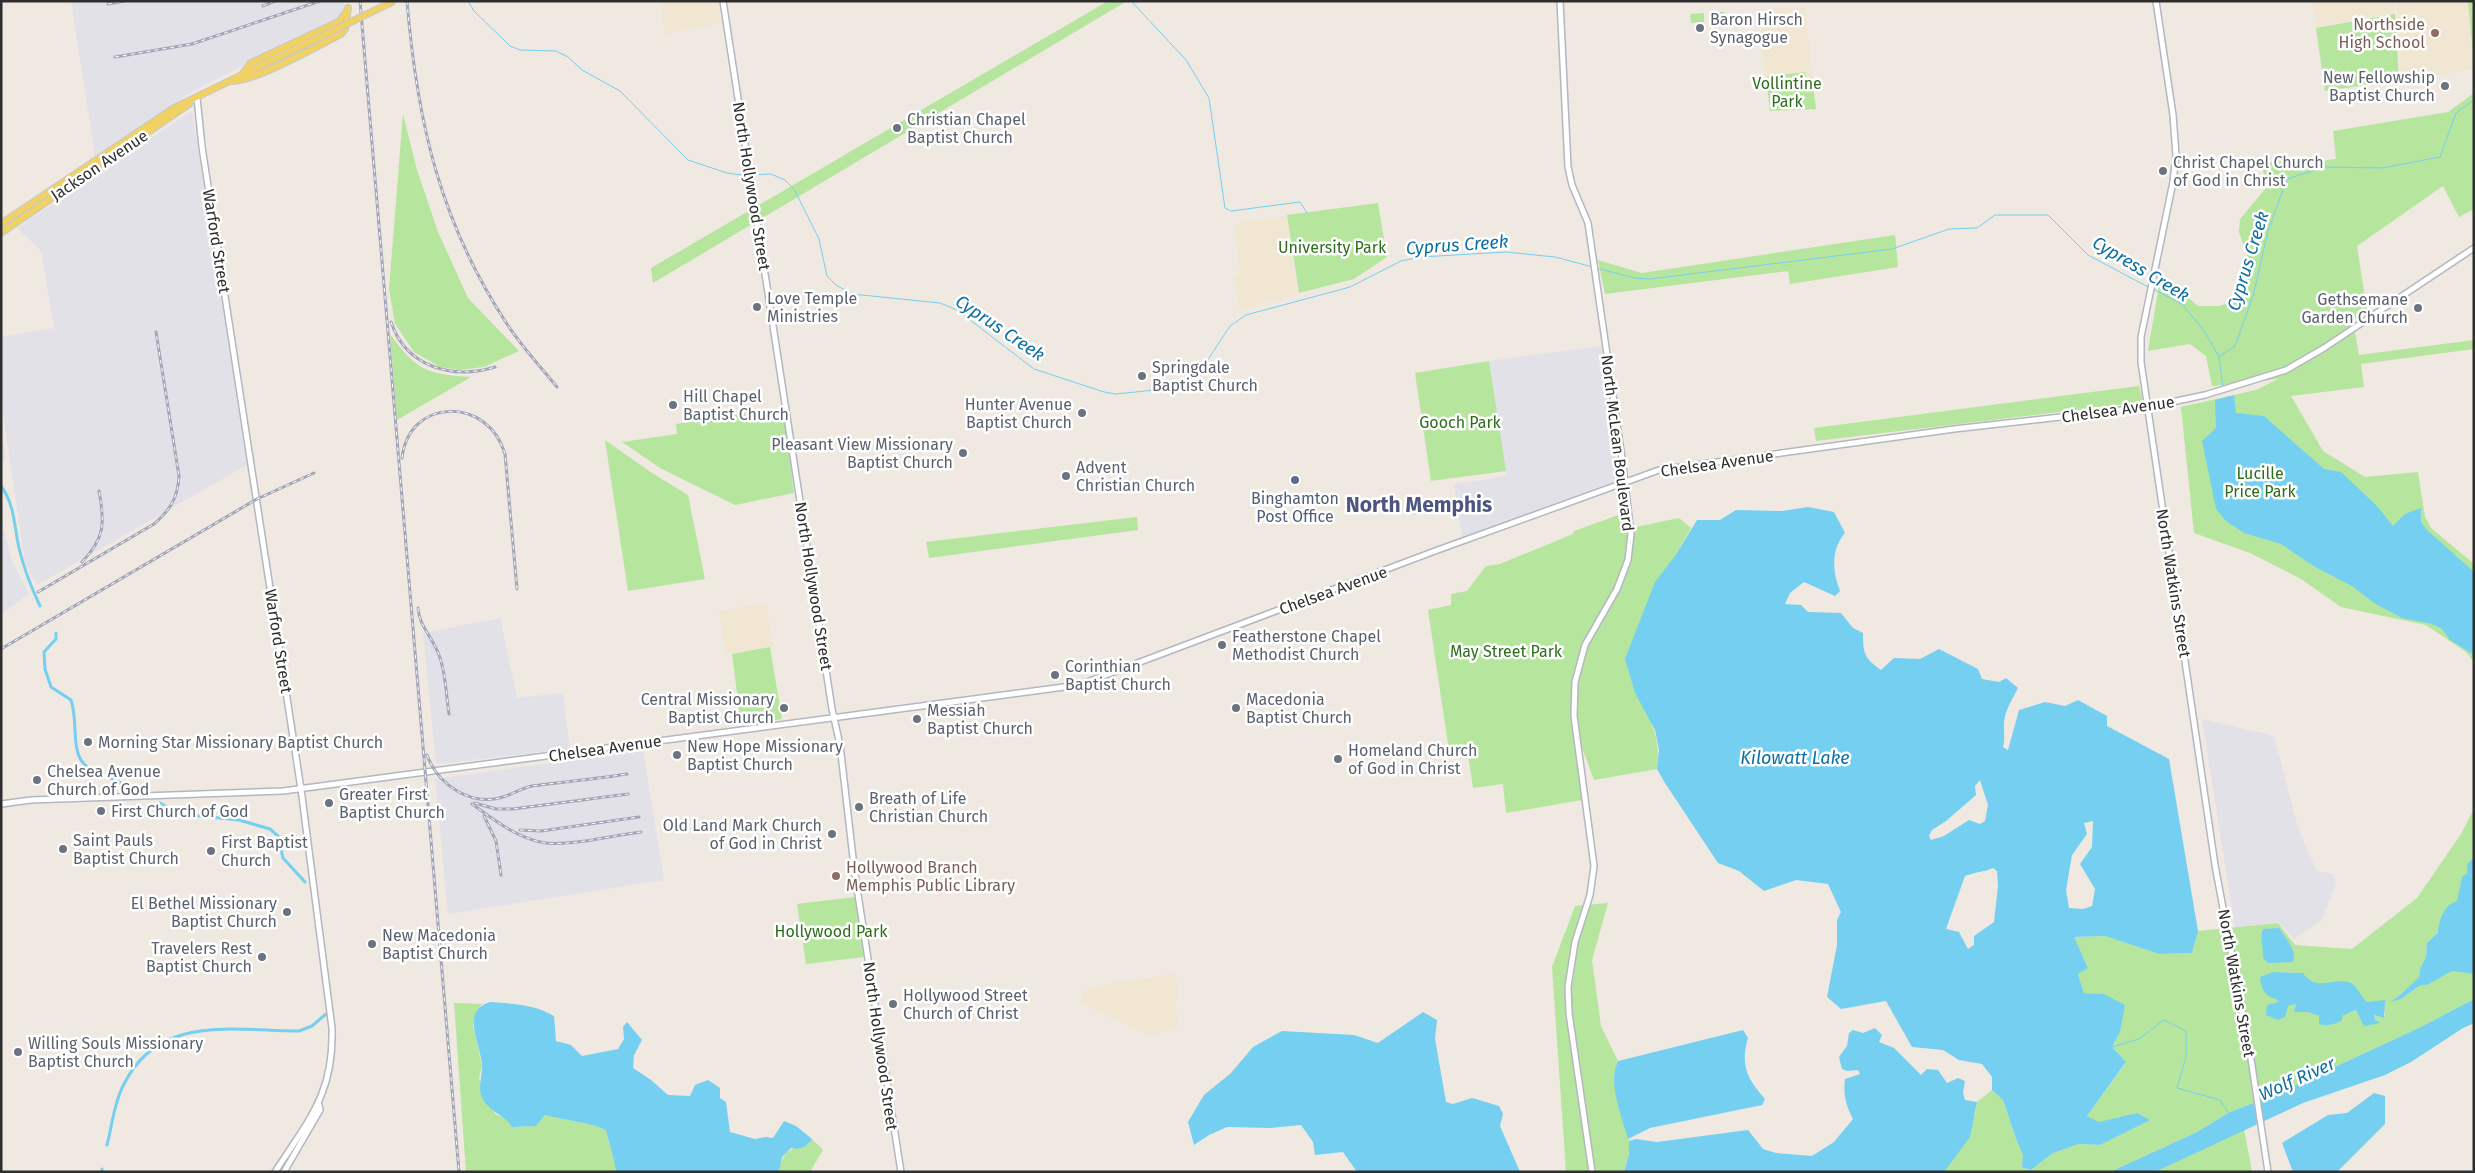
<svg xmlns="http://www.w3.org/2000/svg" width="2475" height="1173" font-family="'Fira Sans',sans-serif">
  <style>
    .industrial { fill: #e3e1e8 }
    .education { fill: #f0e6d1 }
    .green { fill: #b6e59e; fill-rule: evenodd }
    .water { fill: #75cff0; fill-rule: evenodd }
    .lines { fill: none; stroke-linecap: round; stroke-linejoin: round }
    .stream { stroke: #75cff0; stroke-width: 1 }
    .canal { stroke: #75cff0; stroke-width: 3 }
    .secondary-casing { stroke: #b4b7c1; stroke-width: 8 }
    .primary-casing { stroke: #c9c9c9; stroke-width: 8 }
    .secondary { stroke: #fff; stroke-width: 5 }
    .primary { stroke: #f2d163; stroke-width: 5.5 }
    .rail-casing { stroke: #a3a6b8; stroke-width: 3 }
    .rail { stroke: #fff; stroke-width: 1; stroke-dasharray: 4; stroke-linecap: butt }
    .primary-bridge-casing { stroke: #c9c9c9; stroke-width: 8; stroke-linecap: butt }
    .primary-bridge { stroke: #f2d163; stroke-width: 5.5 }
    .worship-dot { fill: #6b7280; stroke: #fff; stroke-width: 2 }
    .education-dot { fill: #8d6e63; stroke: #fff; stroke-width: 2 }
    .service-dot { fill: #5c6f8a; stroke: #fff; stroke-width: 2 }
    .labels { text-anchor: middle; stroke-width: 5; stroke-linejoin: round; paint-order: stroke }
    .worship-label { font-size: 16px; fill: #5b616d; stroke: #fff; text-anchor: start }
    .education-label { font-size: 16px; fill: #785e54; stroke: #fff; text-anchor: end }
    .park-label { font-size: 16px; fill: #2c6e1b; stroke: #fff }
    .street-label { font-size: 16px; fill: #2e2e2e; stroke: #fff }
    .service-label { font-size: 16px; fill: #4e5e75; stroke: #fff }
    .water-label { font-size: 18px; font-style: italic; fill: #0d6fa3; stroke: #fff }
    .district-label { font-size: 21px; font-weight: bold; fill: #4d5680; stroke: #fff }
  </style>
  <rect width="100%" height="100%" fill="#efe9e1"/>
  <path class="industrial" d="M71 1H344V7L343 15 195 90 95 156Z
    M192 111 247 465 37 585 25 563 1 400V337L54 328 41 251 17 228Z
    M1601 346 1619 480 1462 537 1454 484 1506 476 1489 361Z
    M1 435 6 454 1 472Z
    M1 518 12 561 29 593 1 615Z
    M500 618 517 698 563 693 570 749 436 764 423 633Z
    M2202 719 2274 736 2297 824 2306 847 2317 871 2333 874 2336 883 2322 920 2294 939 2278 922 2235 928Z
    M643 750 664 880 448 914 435 779Z"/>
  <path class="education" d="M660 1H718L721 23 665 34Z
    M2312 1H2394V13L2317 27Z
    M2396 1H2468L2474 69 2401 80Z
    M1805 7 1816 109 1770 111 1757 9Z
    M1286 216 1298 294 1240 311 1234 276 1240 275 1234 224Z
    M766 603 773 646 726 654 719 611Z
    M1175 974 1179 991 1176 1005 1178 1026 1151 1037 1080 1002 1083 992 1100 985Z"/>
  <path class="green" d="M1108 1H1127L653 283 651 268Z
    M2468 1H2474V65Z
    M1711 12H1724L1725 21 1712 22Z
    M1704 13V22L1691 23 1690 14Z
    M2395 14 2399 80 2325 91 2316 28Z
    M1805 72 1806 78 1812 77 1816 109 1770 111 1766 77Z
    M2474 93V209L2459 217 2443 186 2357 246 2367 310 2353 321 2359 355 2474 340V349L2361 364 2364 387 2291 396 2323 451 2365 477 2418 472 2425 517 2431 528 2474 564V662L2466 652 2426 625 2341 607 2301 579 2250 553 2194 533 2181 407 2256 390 2278 379 2212 386 2206 356 2190 344 2148 351 2159 285 2184 294 2198 306H2220L2235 300 2248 273 2247 256 2239 232 2240 219 2266 188 2262 164 2312 156V162L2336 159 2333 131 2448 112Z
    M403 114 417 170 438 232 468 298 519 351 484 367 459 370 440 367 414 352 395 324 389 289Z
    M1378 203 1387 257 1354 279 1299 293 1287 215Z
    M1895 235 1898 267 1790 284 1788 271 1605 294 1598 260 1642 273Z
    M390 334C415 369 427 375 471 377L397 420Z
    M1489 361 1506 471 1431 481 1415 373Z
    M2139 386 2143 402 1816 441 1814 428Z
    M783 408 794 493 735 505 660 468 622 442 677 434 676 424Z
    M605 440 652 473 688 495 705 579 628 591Z
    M1624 513 1626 529 1679 518 1691 528 1675 556 1635 693C1651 721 1661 736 1657 769L1594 780 1572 720 1582 800 1506 813 1503 784 1473 788 1468 755 1450 757 1428 610 1451 605V594L1467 591 1486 566 1500 564 1573 534 1574 531Z
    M1137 517 1138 530 929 558 926 542Z
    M770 647 782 719 741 725 732 654Z
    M2474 809V857L2467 864V873C2459 880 2461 890 2458 899 2453 915 2439 931 2427 943L2426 957 2420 969 2419 977 2400 995 2391 1001 2401 999 2419 986 2427 985 2452 971 2474 974V999L2421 1027 2272 1096 2230 1112 2197 1132 2110 1172H1944L1975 1115 1977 1102 1992 1090 2003 1100 2016 1139 2031 1170 2053 1153 2079 1144 2100 1145 2149 1120 2137 1113 2098 1123 2087 1116 2126 1063 2112 1047 2120 1032 2104 994 2084 993 2078 974 2088 967 2073 937 2105 936 2159 954 2192 953 2198 931 2278 923 2295 945 2352 949 2417 898 2461 834ZM2274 972 2303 973C2317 993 2349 987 2367 1002L2382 1001 2385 1014 2384 1018 2374 1015 2375 1021 2359 1015 2356 1010 2342 1016 2337 1023 2319 1024V1016L2307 1012H2294L2296 1004 2267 1005 2278 1002Z
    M855 897 864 957 806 964 797 904Z
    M1608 903 1592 960 1601 1026 1618 1061C1606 1084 1627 1118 1629 1141 1631 1152 1626 1161 1624 1172H1566L1552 967 1575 906Z
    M454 1003 482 1004 477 1010 473 1026 482 1066 479 1079 495 1114 508 1119 512 1127 536 1126 545 1115C566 1121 586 1121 606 1130L609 1144 614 1151 616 1172H466Z
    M2244 1129 2252 1172H2155Z
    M812 1139 823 1150 810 1172H779C783 1151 788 1149 808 1145Z"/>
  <path class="water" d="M2234 395 2236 413 2264 416 2324 469 2341 472 2377 506 2393 526 2405 514 2421 508V522L2427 530 2474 572V655L2450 640 2442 629 2432 624 2402 618 2374 603 2352 586 2315 567 2281 544 2244 533 2226 521 2216 509 2202 441 2216 428 2215 400Z
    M1808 507 1834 512 1845 533C1831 549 1832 571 1840 591L1835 596 1804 582 1790 593 1785 604 1801 605 1808 612 1841 613 1853 628 1863 633C1863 653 1864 658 1881 670L1894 658 1920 659 1939 649 1978 669 1982 679 1999 682 2006 678 2018 688C2012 700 2003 713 2004 727 2004 735 2005 739 2003 747L2008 750 2019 710 2045 702 2065 706 2078 700 2107 716V726L2169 759 2198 931 2192 953 2159 954 2105 936 2074 937 2088 968 2078 974 2084 993 2104 994 2125 1005 2120 1032 2112 1047 2126 1062 2087 1116 2099 1122 2137 1113 2150 1120 2100 1145 2079 1144 2053 1153 2031 1170 2022 1167 2023 1155 2016 1139 2003 1100 1992 1090V1077L1982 1064 1959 1060 1943 1050 1912 1047 1886 1001 1841 1009 1827 997 1837 945V920L1841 912 1828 884 1796 880 1764 891 1739 871 1718 863 1665 783 1657 769 1659 750 1655 730 1635 693 1625 659 1655 582 1675 556 1697 520H1720L1736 510 1782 511ZM1980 780 1988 805 1985 821 1980 824 1969 820 1944 836 1931 840 1929 836 1932 830 1946 821 1976 795 1975 786ZM2093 821 2092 847 2080 864 2095 889 2092 906 2083 909 2069 908 2066 890 2072 855 2087 834 2084 823ZM1993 868 1997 871 1998 886 1994 922 1974 936V945L1968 949 1959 932 1946 929 1965 876C1975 872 1984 872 1993 868Z
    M2474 857V974L2452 971 2427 985 2419 986 2401 999 2390 1002 2400 995 2419 977 2420 969 2426 957 2427 943 2438 932C2439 920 2444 905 2457 901L2462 877 2467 873V864Z
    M2279 928C2285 937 2298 952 2293 962L2268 963 2263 958C2264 948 2259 938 2263 929Z
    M2274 972 2303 973C2317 992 2329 978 2349 982 2357 985 2360 996 2367 1002L2385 1000 2384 1018 2374 1015 2375 1020 2380 1023 2364 1026 2356 1010 2342 1016V1020C2336 1024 2327 1027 2319 1024V1016L2307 1012H2294L2296 1004 2288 1006 2285 1017 2278 1020 2266 1015 2267 1005 2278 1002 2277 999C2265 997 2261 989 2260 977Z
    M2474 999V1023L2463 1028 2411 1062 2385 1075 2303 1103 2155 1172H2110L2197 1132 2230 1112 2272 1096 2421 1027Z
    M491 1002C513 1004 534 1004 554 1016L556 1041 571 1045 582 1056 618 1049 624 1039 623 1027 627 1022 642 1040 634 1055 633 1068 651 1080 668 1095 690 1096 695 1085 708 1080 720 1088V1098L726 1102 730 1132 755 1139 766 1137 773 1138 784 1121 796 1126 812 1139C807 1147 801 1150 791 1148L782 1157 779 1172H616C614 1154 609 1146 606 1130 586 1121 566 1121 545 1115L536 1126 512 1127C505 1114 487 1112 481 1095 478 1084 483 1075 482 1064 480 1044 460 1009 491 1002Z
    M1423 1012 1437 1020 1435 1039 1446 1102 1453 1104 1472 1098 1499 1106 1503 1114 1500 1126 1520 1172H1357L1343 1152 1315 1155 1313 1142 1301 1125 1270 1128 1227 1127 1209 1135 1194 1145 1188 1122 1204 1095 1231 1073 1253 1047 1282 1031 1354 1035 1378 1043Z
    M1875 1028 1882 1035 1879 1042 1894 1048 1921 1075 1927 1069 1938 1070 1947 1083 1958 1078 1965 1081 1963 1093 1965 1100 1977 1102 1970 1137 1944 1172H1624L1629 1154V1141L1636 1139 1657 1142 1748 1130 1763 1149 1776 1153 1812 1156 1834 1142 1853 1119C1846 1105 1843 1095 1845 1079L1860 1074 1858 1070 1847 1071 1842 1069 1839 1057 1847 1046 1849 1033 1853 1030 1863 1033Z
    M1743 1030 1748 1038C1740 1065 1747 1079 1765 1099L1762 1105 1650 1128 1628 1139C1622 1117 1607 1083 1618 1061Z
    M2374 1093 2385 1096V1124L2337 1172H2293L2282 1143 2328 1115 2347 1113Z"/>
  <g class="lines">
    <path class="stream" d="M468 1 474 11 510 46 520 50 556 51 568 57 582 70 620 91 688 160 727 173 748 176
      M1131 1 1186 60 1209 98 1225 208 1231 211 1300 202 1307 213
      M752 175 771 174 785 180 794 189 819 239 827 276 836 285 852 294 940 303 957 310 1034 369 1104 392 1116 394 1174 388 1191 384 1204 372 1209 358 1230 326 1246 315 1350 287 1401 261 1421 257 1506 252 1555 257 1593 267
      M1596 268 1635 278 1650 279 1892 249 1949 229 1977 228 1995 215H2048L2088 255 2150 288
      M2153 289 2182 304 2205 332 2219 357 2223 388
      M2219 357 2235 346 2253 296 2268 231 2287 179 2324 167 2382 168 2440 157 2456 113 2474 100
      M2112 1047 2139 1039 2164 1020 2186 1031V1057L2177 1088 2220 1100 2229 1114"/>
    <path class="canal" d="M1 486C15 505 14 526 19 548 24 569 31 587 40 606
      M56 633V639L44 652 45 669 51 687 71 700C81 731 64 761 101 775
      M108 777 135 789
      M160 803 184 816
      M190 815 239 820 270 829 278 836 283 858 305 882
      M107 1145C112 1126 114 1103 123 1086 158 1013 233 1031 299 1031L312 1026 326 1014
      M102 1172V1169"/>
    <g class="secondary-casing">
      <path id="secondary" d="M723 1 832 709 840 745 855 875 901 1172
        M1560 1 1568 167 1572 185 1588 223 1622 458 1631 534 1628 560 1617 589 1585 645 1575 682 1574 716 1594 866 1590 895 1575 942 1568 987 1569 1013 1592 1172
        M2156 1 2173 115 2176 155 2173 182 2141 337V362L2215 865 2251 1059 2268 1172
        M197 98 202 147 301 789 332 1028C334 1094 309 1119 275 1172
        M1 804 31 800 283 791 1079 685 1435 551 1659 470 1954 429 2148 407 2205 395 2286 370 2324 348 2474 248
        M284 1172 320 1110 319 1105"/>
    </g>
    <g class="primary-casing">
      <path id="primary" d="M242 75 251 63 340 21 346 12
        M232 81C258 80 315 47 341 34L345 29 348 8
        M1 224 174 108 314 40
        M1 233 189 104"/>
    </g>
    <use href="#secondary" class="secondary"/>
    <use href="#primary" class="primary"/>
    <g class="rail-casing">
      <path id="rail" d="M360 1 459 1172
        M407 1C417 122 440 222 507 324 522 347 540 366 557 387
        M108 4 124 1
        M263 6 275 1
        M115 57 192 44 320 1
        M391 322C406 367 452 380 495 367
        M402 458C409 397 488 396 505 454L517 589
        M82 562C105 538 105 523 99 491
        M38 592 154 524C170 510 178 498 179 476L156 332
        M418 608C419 626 433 638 439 655 446 673 446 695 449 714
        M1 649 257 499 314 473
        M427 755C438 785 471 807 503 797 513 794 522 788 532 786 563 782 596 779 627 774
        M475 803 496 809H513L628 794
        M472 804C494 820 518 839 546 843 572 846 614 835 641 832
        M484 816 496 841 501 875
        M520 830 541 831 639 817"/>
    </g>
    <use href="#rail" class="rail"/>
    <g class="primary-bridge-casing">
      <path id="primary-bridge" d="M314 40 394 1"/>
    </g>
    <use href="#primary-bridge" class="primary-bridge"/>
  </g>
  <g class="worship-dot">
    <circle cx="1700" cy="28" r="5"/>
    <circle cx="2445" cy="86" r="5"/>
    <circle cx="897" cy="128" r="5"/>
    <circle cx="2163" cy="171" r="5"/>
    <circle cx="757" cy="307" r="5"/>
    <circle cx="2418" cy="308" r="5"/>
    <circle cx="1142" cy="376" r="5"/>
    <circle cx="673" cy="405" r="5"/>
    <circle cx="1082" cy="413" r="5"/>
    <circle cx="963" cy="453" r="5"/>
    <circle cx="1066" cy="476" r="5"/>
    <circle cx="1222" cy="645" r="5"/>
    <circle cx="1055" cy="675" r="5"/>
    <circle cx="784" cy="708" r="5"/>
    <circle cx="1236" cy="708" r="5"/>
    <circle cx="917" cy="719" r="5"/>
    <circle cx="88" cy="742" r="5"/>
    <circle cx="677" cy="755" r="5"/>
    <circle cx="1338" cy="759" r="5"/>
    <circle cx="37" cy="780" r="5"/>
    <circle cx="329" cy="803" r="5"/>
    <circle cx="859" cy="807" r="5"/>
    <circle cx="101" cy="811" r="5"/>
    <circle cx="832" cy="834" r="5"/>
    <circle cx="63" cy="849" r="5"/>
    <circle cx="211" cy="851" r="5"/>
    <circle cx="287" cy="912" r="5"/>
    <circle cx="372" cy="944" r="5"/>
    <circle cx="262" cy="957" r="5"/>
    <circle cx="893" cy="1004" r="5"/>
    <circle cx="18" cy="1052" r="5"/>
  </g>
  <g class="education-dot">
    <circle cx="2435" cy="33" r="5"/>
    <circle cx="836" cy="876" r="5"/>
  </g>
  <circle class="service-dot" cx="1295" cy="480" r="5"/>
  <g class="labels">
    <g class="worship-label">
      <text x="1710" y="25">Baron Hirsch<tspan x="1710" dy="18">Synagogue</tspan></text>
      <text x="2435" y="83" text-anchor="end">New Fellowship<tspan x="2435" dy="18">Baptist Church</tspan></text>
      <text x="907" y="125">Christian Chapel<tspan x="907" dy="18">Baptist Church</tspan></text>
      <text x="2173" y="168">Christ Chapel Church<tspan x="2173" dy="18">of God in Christ</tspan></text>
      <text x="767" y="304">Love Temple<tspan x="767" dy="18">Ministries</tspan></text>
      <text x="2408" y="305" text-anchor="end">Gethsemane<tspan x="2408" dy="18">Garden Church</tspan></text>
      <text x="1152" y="373">Springdale<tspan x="1152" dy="18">Baptist Church</tspan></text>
      <text x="683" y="402">Hill Chapel<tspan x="683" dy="18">Baptist Church</tspan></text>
      <text x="1072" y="410" text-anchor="end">Hunter Avenue<tspan x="1072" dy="18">Baptist Church</tspan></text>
      <text x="953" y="450" text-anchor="end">Pleasant View Missionary<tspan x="953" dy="18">Baptist Church</tspan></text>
      <text x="1076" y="473">Advent<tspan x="1076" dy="18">Christian Church</tspan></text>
      <text x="1232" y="642">Featherstone Chapel<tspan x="1232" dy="18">Methodist Church</tspan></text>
      <text x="1065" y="672">Corinthian<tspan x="1065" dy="18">Baptist Church</tspan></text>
      <text x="774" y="705" text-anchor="end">Central Missionary<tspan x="774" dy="18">Baptist Church</tspan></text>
      <text x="1246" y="705">Macedonia<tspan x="1246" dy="18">Baptist Church</tspan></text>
      <text x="927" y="716">Messiah<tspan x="927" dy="18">Baptist Church</tspan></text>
      <text x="98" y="748">Morning Star Missionary Baptist Church</text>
      <text x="687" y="752">New Hope Missionary<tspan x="687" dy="18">Baptist Church</tspan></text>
      <text x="1348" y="756">Homeland Church<tspan x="1348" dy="18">of God in Christ</tspan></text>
      <text x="47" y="777">Chelsea Avenue<tspan x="47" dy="18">Church of God</tspan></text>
      <text x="339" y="800">Greater First<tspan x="339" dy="18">Baptist Church</tspan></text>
      <text x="869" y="804">Breath of Life<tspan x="869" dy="18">Christian Church</tspan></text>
      <text x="111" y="817">First Church of God</text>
      <text x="822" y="831" text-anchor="end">Old Land Mark Church<tspan x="822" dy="18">of God in Christ</tspan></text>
      <text x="73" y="846">Saint Pauls<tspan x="73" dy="18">Baptist Church</tspan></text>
      <text x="221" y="848">First Baptist<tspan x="221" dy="18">Church</tspan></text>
      <text x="277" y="909" text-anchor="end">El Bethel Missionary<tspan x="277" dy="18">Baptist Church</tspan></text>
      <text x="382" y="941">New Macedonia<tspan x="382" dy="18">Baptist Church</tspan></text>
      <text x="252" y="954" text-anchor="end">Travelers Rest<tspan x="252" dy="18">Baptist Church</tspan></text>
      <text x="903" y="1001">Hollywood Street<tspan x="903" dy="18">Church of Christ</tspan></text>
      <text x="28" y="1049">Willing Souls Missionary<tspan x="28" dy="18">Baptist Church</tspan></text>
    </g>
    <g class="education-label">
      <text x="2425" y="30">Northside<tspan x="2425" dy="18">High School</tspan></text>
      <text x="846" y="873" text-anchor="start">Hollywood Branch<tspan x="846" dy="18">Memphis Public Library</tspan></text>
    </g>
    <g class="park-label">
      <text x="1787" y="89">Vollintine<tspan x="1787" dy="18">Park</tspan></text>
      <text x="1332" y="253">University Park</text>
      <text x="1460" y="428">Gooch Park</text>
      <text x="2260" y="479">Lucille<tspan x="2260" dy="18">Price Park</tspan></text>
      <text x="1506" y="657">May Street Park</text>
      <text x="831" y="937">Hollywood Park</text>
    </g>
    <g class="street-label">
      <text transform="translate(99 165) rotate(-34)" y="6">Jackson Avenue</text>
      <text transform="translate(752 186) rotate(81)" y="6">North Hollywood Street</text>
      <text transform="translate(217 241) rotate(81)" y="6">Warford Street</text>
      <text transform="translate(2118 409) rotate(-8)" y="6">Chelsea Avenue</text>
      <text transform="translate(1618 443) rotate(83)" y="6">North McLean Boulevard</text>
      <text transform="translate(1717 463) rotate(-8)" y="6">Chelsea Avenue</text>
      <text transform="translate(2174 583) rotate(81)" y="6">North Watkins Street</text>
      <text transform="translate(814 586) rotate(81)" y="6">North Hollywood Street</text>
      <text transform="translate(1333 590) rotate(-20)" y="6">Chelsea Avenue</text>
      <text transform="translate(279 641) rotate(81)" y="6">Warford Street</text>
      <text transform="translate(605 748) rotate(-8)" y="6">Chelsea Avenue</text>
      <text transform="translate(2237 983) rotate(80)" y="6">North Watkins Street</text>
      <text transform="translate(881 1046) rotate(82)" y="6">North Hollywood Street</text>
    </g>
    <g class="service-label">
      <text x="1295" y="504">Binghamton<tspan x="1295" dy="18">Post Office</tspan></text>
    </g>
    <g class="water-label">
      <text transform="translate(1457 245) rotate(-4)" y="6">Cyprus Creek</text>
      <text transform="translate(2248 261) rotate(-73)" y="6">Cyprus Creek</text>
      <text transform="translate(2141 269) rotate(31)" y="6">Cypress Creek</text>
      <text transform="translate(1000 328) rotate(34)" y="6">Cyprus Creek</text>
      <text x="1795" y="764">Kilowatt Lake</text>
      <text transform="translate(2297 1079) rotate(-24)" y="6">Wolf River</text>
    </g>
    <g class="district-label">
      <text x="1419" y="512">North Memphis</text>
    </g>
  </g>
  <rect width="2475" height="1173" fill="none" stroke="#2e2e2e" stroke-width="5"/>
</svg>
